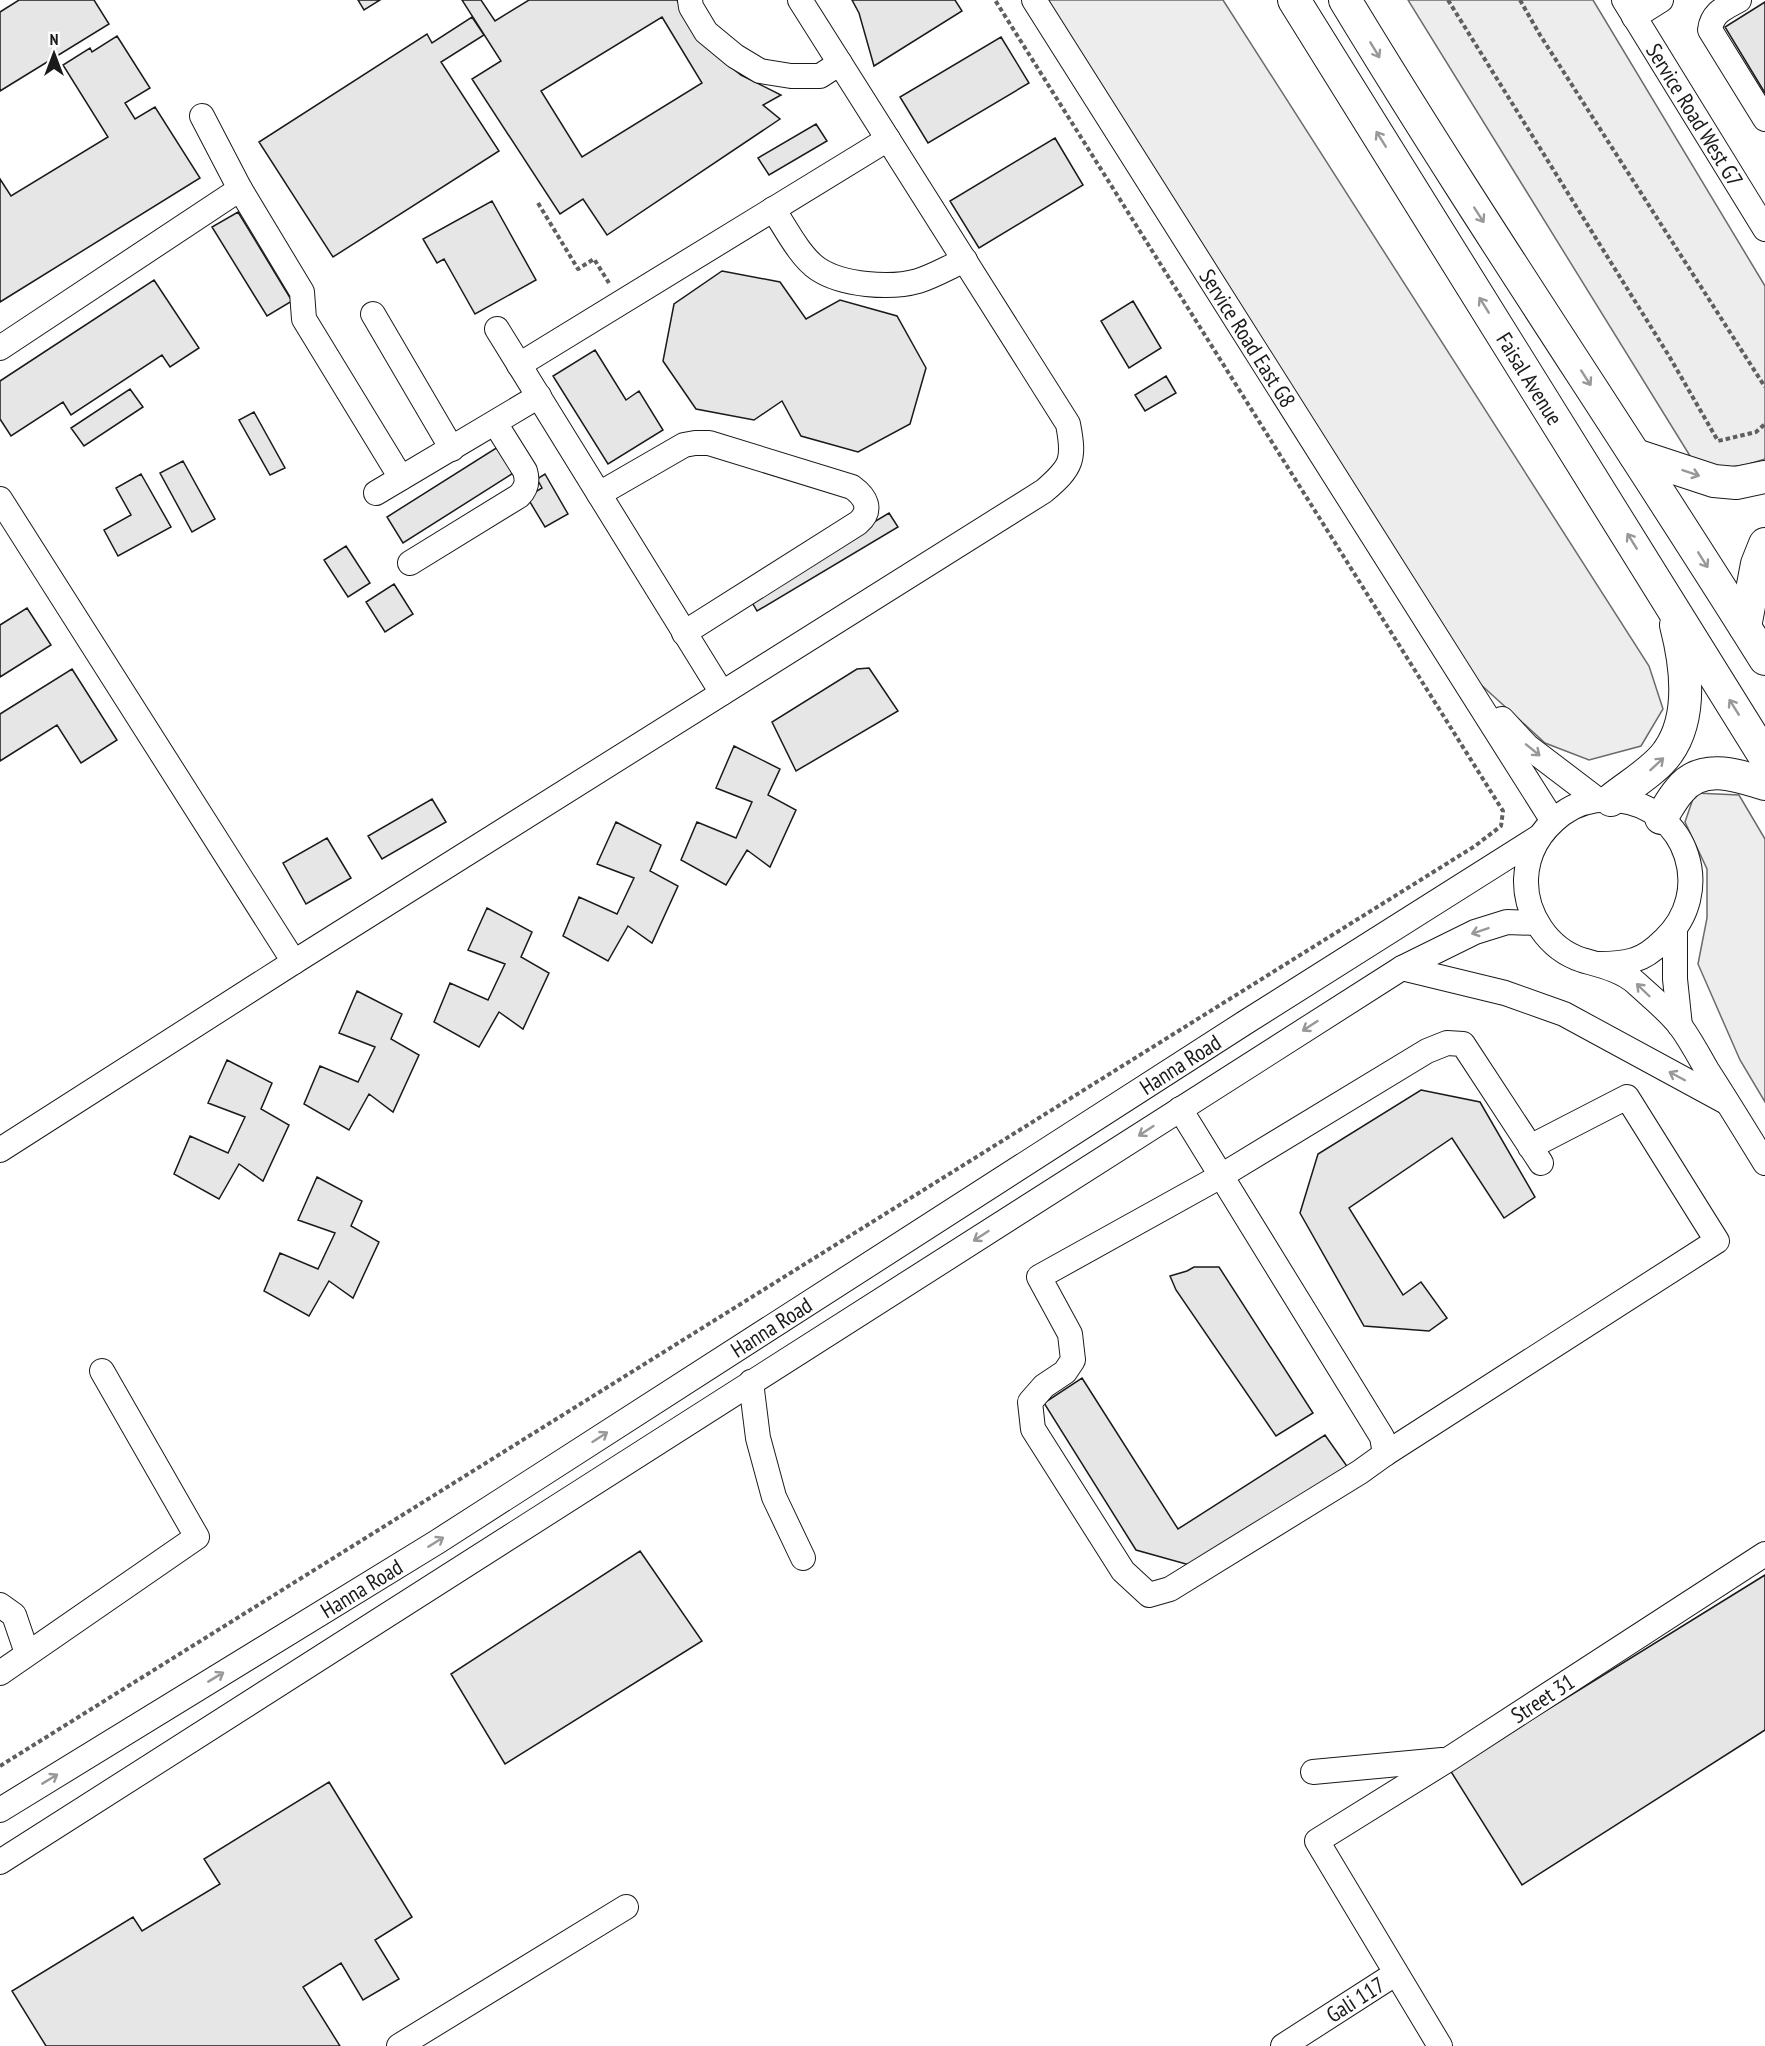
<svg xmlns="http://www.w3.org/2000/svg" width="1765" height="2046" font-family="'PT Sans Narrow',sans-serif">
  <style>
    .built { fill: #ededed; stroke: #6a6a6a; stroke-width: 1.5 }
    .building { fill: #e6e6e6; stroke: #1a1a1a; stroke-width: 1.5; fill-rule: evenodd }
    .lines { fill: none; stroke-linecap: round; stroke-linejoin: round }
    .minor-casing { stroke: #1a1a1a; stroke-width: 26 }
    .major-casing { stroke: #1a1a1a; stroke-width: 34 }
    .path { stroke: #5f5f5f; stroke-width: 4; stroke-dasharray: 4.5 3; stroke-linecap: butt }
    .minor { stroke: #fff; stroke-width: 24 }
    .major { stroke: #fff; stroke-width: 32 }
    .oneway { stroke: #989898 }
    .labels { text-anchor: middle; stroke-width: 4.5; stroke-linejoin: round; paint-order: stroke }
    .street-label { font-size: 22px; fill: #1a1a1a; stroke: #fff }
  </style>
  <rect width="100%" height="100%" fill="#fff"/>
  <path class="built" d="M1048 0H1223L1649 666 1663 709 1641 746 1589 760 1545 743 1467 672Z
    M1408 0H1593L1765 286V459L1746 465 1722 468 1695 464Z
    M1695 793 1739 795 1765 839V1102L1740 1060 1698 964 1707 918V869L1685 822Z"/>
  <path class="building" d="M19 0H94L109 24 0 91V12Z
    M358 0H380L364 10Z
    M462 0H481L495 21 529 0H677L696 32 716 55 741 75 781 95 763 105 780 119 607 235 583 199 560 214 472 79 501 61ZM662 17 702 83 582 157 541 91Z
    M852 0H955L962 11 874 66 859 13Z
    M1765 2V93L1725 27Z
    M472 17 484 35 441 62 499 151 333 257 259 142 427 34 432 43Z
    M117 36 150 88 125 103 135 119 155 107 200 178 0 302V179L11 196 108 137 63 65 90 48 92 52Z
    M1001 37 1029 83 928 143 900 97Z
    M816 124 827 141 769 175 758 158Z
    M1055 138 1083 185 979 248 950 201Z
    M492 201 536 280 475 314 444 259 437 263 423 239Z
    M238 212 292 301 267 316 212 227Z
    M722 271 780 282 806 319 840 300 897 316 926 368 910 424 858 452 801 436 782 401 754 420 696 409 663 361 674 304Z
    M154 280 199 348 170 367 162 355 71 415 63 402 11 436 0 419V381Z
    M1133 301 1161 348 1129 368 1101 321Z
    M595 350 626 400 639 391 663 430 608 464 553 376Z
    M1166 376 1176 393 1145 411 1135 395Z
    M130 389 143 407 84 446 71 428Z
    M254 412 285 468 270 475 239 420Z
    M501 445 518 470 403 543 387 517Z
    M183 461 215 519 192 532 160 473Z
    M141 474 171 527 118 556 104 530 131 515 116 488Z
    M545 474 568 514 545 527 527 497 542 488 537 479Z
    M889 513 898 527 757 611 749 597Z
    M346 546 370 583 348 597 324 560Z
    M394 584 413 614 385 632 366 602Z
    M27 608 51 645 0 677V625Z
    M869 668 898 711 796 771 772 722 857 669Z
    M72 669 117 740 81 763 57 725 0 761V714Z
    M734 746 780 769 768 795 796 810 770 867 747 850 726 885 681 860 697 822 736 838 752 802 716 788Z
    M432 799 446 822 382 859 368 836Z
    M616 822 661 845 650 871 678 886 652 943 628 926 608 961 563 936 579 897 617 914 634 878 597 864Z
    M327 838 351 878 306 904 283 863Z
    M487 908 532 932 521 957 549 973 523 1029 499 1012 479 1047 434 1022 450 983 488 1000 505 964 468 950Z
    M357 991 402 1014 391 1039 419 1055 393 1112 369 1094 349 1130 304 1104 320 1066 358 1082 375 1047 339 1033Z
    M227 1060 272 1083 261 1109 289 1125 263 1181 239 1164 219 1199 174 1174 190 1136 228 1153 245 1117 208 1103Z
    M1421 1090 1480 1102 1535 1197 1504 1218 1452 1138 1349 1208 1403 1295 1421 1282 1447 1318 1429 1331 1364 1326 1300 1213 1318 1154Z
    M317 1177 362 1201 351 1226 379 1242 353 1298 329 1281 309 1316 264 1291 280 1253 318 1269 335 1233 298 1220Z
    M1194 1267H1219L1313 1413 1276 1436 1176 1290 1170 1276 1187 1271Z
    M1082 1378 1178 1529 1325 1435 1351 1472 1193 1566 1136 1550 1044 1403Z
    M640 1551 702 1641 505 1764 451 1674Z
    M1765 1575V1730L1522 1885 1450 1770Z
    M329 1782 412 1917 375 1940 399 1979 363 2000 341 1963 303 1987 340 2046H46L12 1991 133 1917 142 1931 220 1884 204 1859Z"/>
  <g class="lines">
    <g class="minor-casing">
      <g id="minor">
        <path d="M690 0 691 7 706 32 735 56 760 71 791 76H820L840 63"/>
        <path id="s1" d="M1034 0 1553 821"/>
        <path id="s2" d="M1624 0 1765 229"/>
        <path d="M1739 0C1725 8 1712 12 1710 30L1765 119"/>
        <path d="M1634 17 1661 0"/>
        <path d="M202 116 240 189 302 292 304 319 401 478"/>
        <path d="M773 209C785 227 800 257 818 269 842 285 890 289 918 281 934 276 949 267 965 260"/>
        <path d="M373 314 452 449"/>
        <path d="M497 329 722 693"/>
        <path d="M0 348 240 189"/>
        <path d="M519 365 888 139"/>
        <path d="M376 493 539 396"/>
        <path d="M599 494 684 445 695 443H709L852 487C866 497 873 510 858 523L684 633"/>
        <path d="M0 499 294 962"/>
        <path d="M410 563 519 496C527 488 528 481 525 471L495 423"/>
        <path d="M1502 719 1527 746 1598 800"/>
        <path d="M1675 930V979L1680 1026"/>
        <path d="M1598 964C1610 964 1622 964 1634 960 1645 957 1656 948 1664 940 1715 893 1688 808 1618 800 1598 798 1578 802 1562 814 1541 830 1527 852 1526 879 1525 914 1548 949 1582 960 1599 965 1622 970 1636 983 1650 996 1669 1011 1681 1027 1691 1041 1699 1056 1707 1070 1727 1101 1746 1132 1765 1163"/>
        <path d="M1402 968 1505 993 1564 1014 1726 1102"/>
        <path d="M1180 1109 1382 1437 1385 1454"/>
        <path d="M1530 1147 1627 1097 1717 1241 1385 1454 1360 1472 1170 1589 1149 1595 1123 1571 1033 1429 1030 1402 1044 1386 1065 1372 1073 1360 1070 1334 1039 1277 1221 1176 1427 1051 1447 1043 1463 1044 1541 1163"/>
        <path d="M0 1150 294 962 1044 491C1072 467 1075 460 1068 424L800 0"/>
        <path d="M751 1382 758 1438 774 1497 803 1558"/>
        <path d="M0 1605 14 1615 27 1653"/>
        <path d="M0 1673 197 1537 102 1371"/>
        <path d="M1313 1772 1442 1760"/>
        <path id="s3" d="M0 1810 437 1542 1246 1022 1539 837"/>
        <path d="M0 1862 1402 968 1475 932 1507 922 1537 923"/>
        <path d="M399 2046 626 1907"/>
        <path id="s4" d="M1283 2046 1395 1974"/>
        <path id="s5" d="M1440 2046 1317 1841 1449 1759 1765 1554"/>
      </g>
    </g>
    <g class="major-casing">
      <g id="major">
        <path id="s6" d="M1294 0 1765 757"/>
        <path d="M1345 0C1480 223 1627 438 1765 659"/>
        <path d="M1635 455 1714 481 1736 483 1765 477"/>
        <path d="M1745 627 1757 564 1765 544"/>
        <path d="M1611 800C1628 786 1656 770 1668 752 1693 717 1686 664 1676 625"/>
        <path d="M1661 818C1667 809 1672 799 1679 791 1701 762 1737 775 1765 784"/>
      </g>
    </g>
    <path class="path" d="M1448 0 1669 356 1718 441 1756 432 1765 424
      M1520 0 1540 35 1765 387
      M538 203 578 269 594 259 609 283
      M0 1766 1475 846 1501 826 1503 811 995 0"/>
    <use href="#minor" class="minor"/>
    <use href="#major" class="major"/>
  </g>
  <defs><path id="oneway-shaft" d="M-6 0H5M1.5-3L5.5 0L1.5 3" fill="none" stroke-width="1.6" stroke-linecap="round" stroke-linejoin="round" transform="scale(1.5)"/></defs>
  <g class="oneway">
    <use href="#oneway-shaft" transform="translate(1375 50) rotate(59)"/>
    <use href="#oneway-shaft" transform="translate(1381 139) rotate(-122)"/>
    <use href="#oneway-shaft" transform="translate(1479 215) rotate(57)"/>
    <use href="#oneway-shaft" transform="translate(1484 305) rotate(-122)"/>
    <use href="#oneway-shaft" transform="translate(1586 378) rotate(57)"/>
    <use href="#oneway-shaft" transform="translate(1691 473) rotate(19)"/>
    <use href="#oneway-shaft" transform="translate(1632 541) rotate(-122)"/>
    <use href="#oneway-shaft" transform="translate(1703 560) rotate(58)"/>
    <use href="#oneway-shaft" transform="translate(1734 707) rotate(-122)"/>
    <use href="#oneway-shaft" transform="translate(1533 750) rotate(39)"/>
    <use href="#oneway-shaft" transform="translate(1657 764) rotate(-43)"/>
    <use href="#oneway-shaft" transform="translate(1480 931) rotate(161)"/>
    <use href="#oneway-shaft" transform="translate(1643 990) rotate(-136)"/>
    <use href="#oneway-shaft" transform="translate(1310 1026) rotate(147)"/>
    <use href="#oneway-shaft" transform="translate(1677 1076) rotate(-152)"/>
    <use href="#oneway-shaft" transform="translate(1146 1131) rotate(147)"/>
    <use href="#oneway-shaft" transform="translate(981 1236) rotate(147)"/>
    <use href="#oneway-shaft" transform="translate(600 1437) rotate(-33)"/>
    <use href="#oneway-shaft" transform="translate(436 1542) rotate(-32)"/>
    <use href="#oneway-shaft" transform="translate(216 1677) rotate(-31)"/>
    <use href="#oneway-shaft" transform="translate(50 1779) rotate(-31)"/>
  </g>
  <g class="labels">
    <g class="street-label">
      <text dy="8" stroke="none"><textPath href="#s2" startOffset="135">Service Road West G7</textPath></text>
      <text dy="8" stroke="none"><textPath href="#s1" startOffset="400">Service Road East G8</textPath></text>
      <text dy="8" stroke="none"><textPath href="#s6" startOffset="446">Faisal Avenue</textPath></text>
      <text dy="8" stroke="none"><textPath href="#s3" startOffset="1396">Hanna Road</textPath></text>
      <text dy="8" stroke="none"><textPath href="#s3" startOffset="910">Hanna Road</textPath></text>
      <text dy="8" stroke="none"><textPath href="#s3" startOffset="424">Hanna Road</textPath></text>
      <text dy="8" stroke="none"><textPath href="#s5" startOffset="506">Street 31</textPath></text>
      <text dy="8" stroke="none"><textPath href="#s4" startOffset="86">Gali 117</textPath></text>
    </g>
  </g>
  <g transform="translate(54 54)" stroke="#ffffff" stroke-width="4.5" paint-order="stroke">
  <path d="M0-4.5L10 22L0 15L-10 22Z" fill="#1a1a1a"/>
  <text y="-9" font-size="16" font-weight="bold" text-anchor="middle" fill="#1a1a1a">N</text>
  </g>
</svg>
